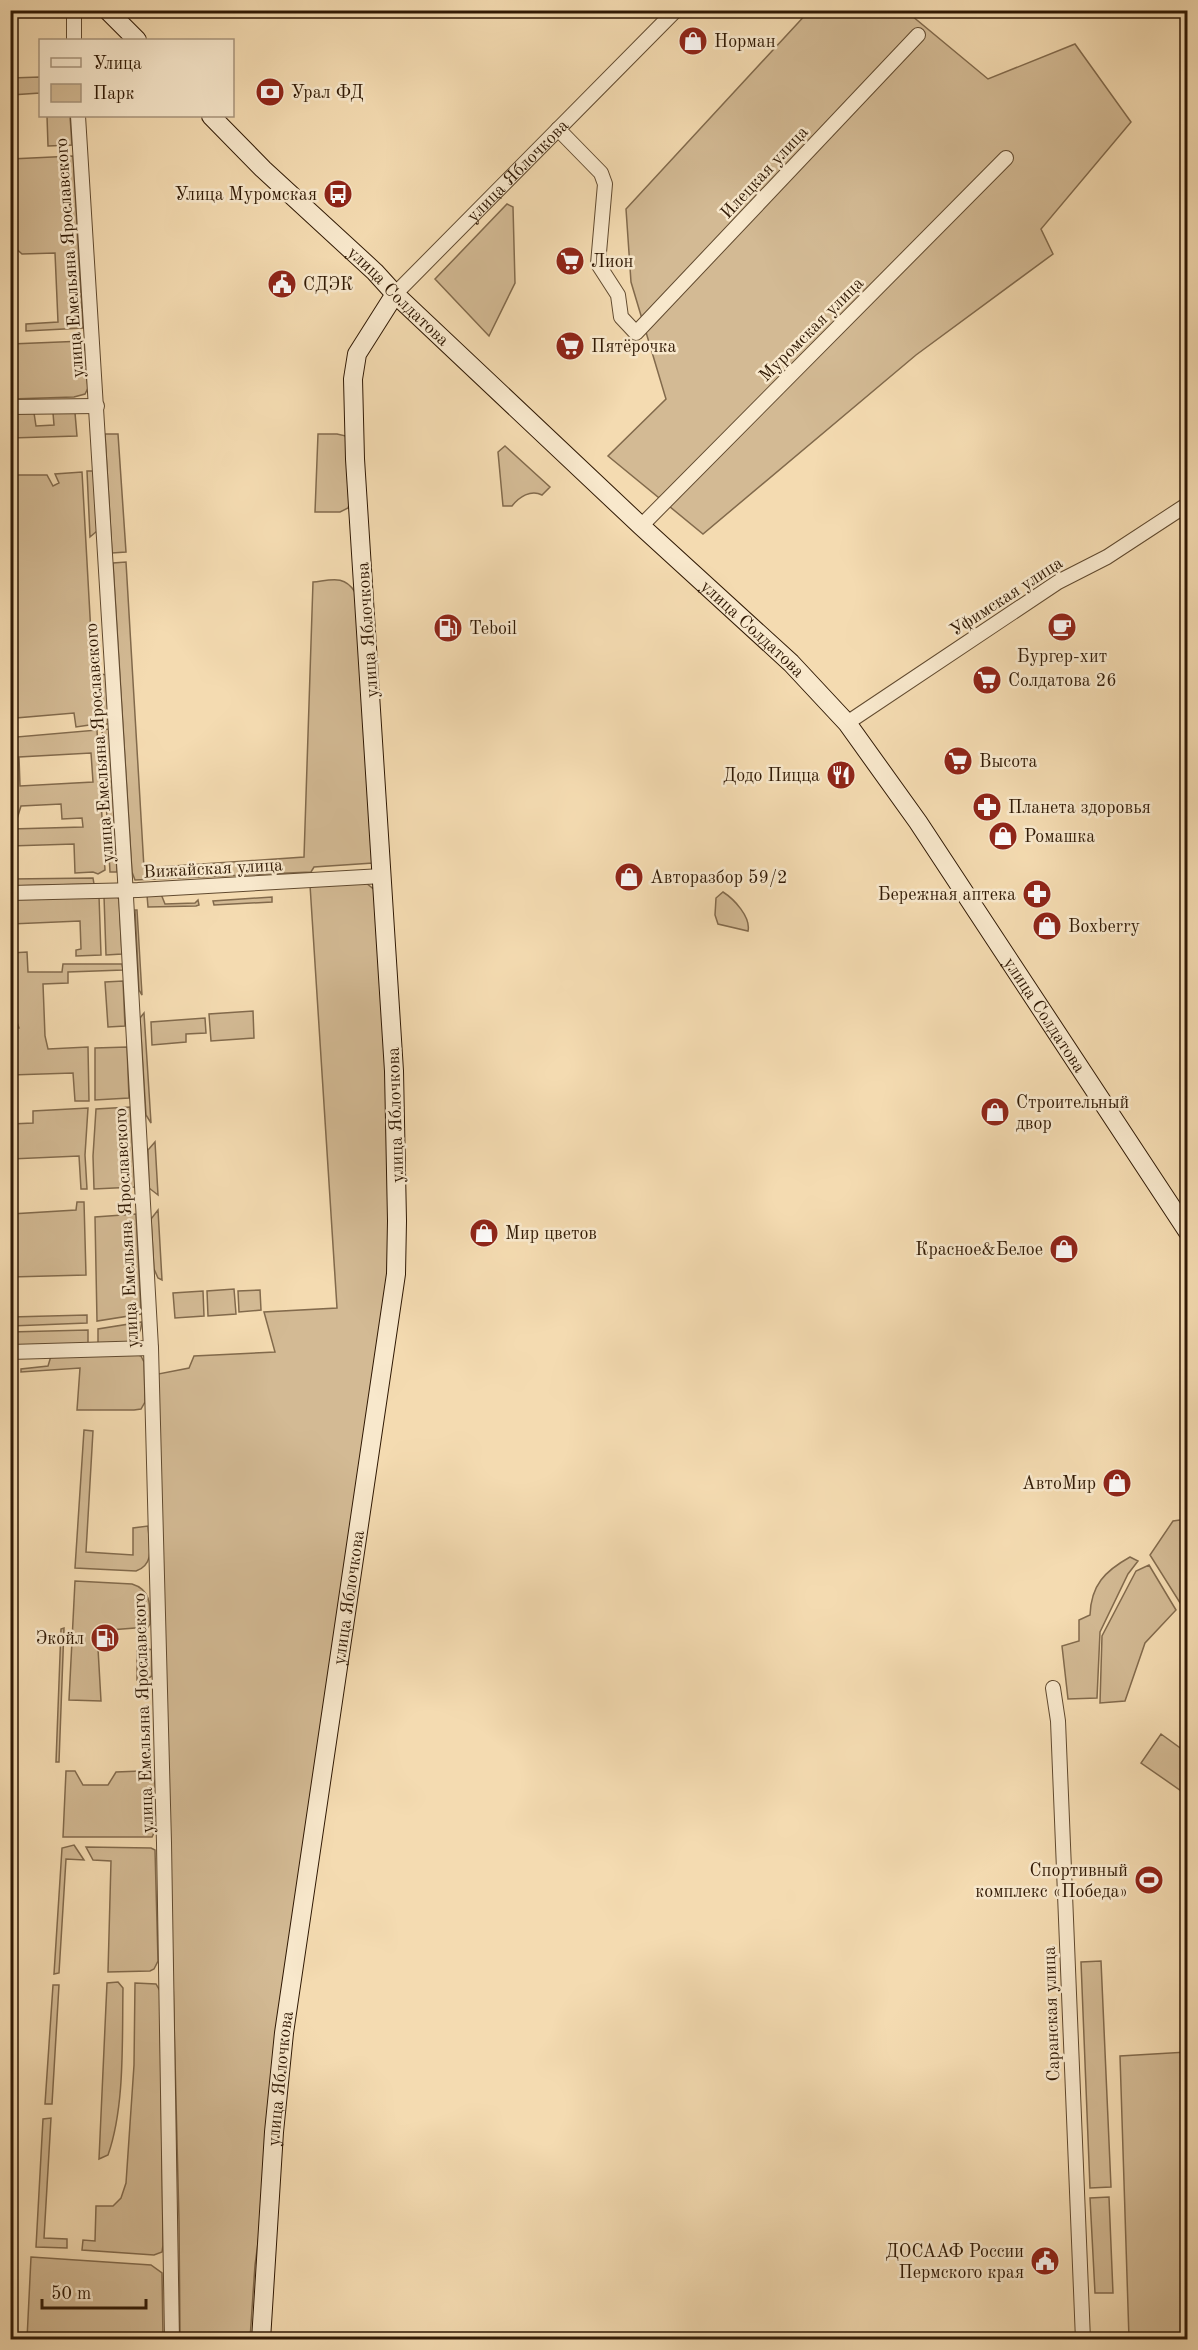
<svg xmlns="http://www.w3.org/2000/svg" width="1198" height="2350" font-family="'Old Standard TT',serif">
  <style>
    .green { fill: #d3ba94; stroke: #826a4c; stroke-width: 1.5; fill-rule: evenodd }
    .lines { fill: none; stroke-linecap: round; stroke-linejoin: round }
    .street-casing { stroke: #614a2f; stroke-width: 16 }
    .secondary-casing { stroke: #301904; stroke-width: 20 }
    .street { stroke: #f8e8cc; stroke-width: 14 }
    .secondary { stroke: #f8e8cc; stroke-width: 18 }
    .labels { text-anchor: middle; stroke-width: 5; stroke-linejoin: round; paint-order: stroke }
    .poi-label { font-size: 18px; fill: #301904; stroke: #f8e8cc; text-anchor: start }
    .street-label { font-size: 18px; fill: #301904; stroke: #f8e8cc }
  </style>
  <rect width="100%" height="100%" fill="#f4dbb1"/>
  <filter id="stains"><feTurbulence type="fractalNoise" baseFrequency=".00333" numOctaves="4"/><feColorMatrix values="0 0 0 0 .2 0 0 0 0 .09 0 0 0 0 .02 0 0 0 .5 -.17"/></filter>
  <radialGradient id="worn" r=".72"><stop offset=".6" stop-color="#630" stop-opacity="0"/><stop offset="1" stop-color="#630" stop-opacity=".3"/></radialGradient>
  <path class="green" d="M809 11H906L988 79 1075 44 1131 122 1041 229 1053 254 916 355 703 534 608 456 666 399 631 282 626 209Z
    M40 77V93L11 95V125V78Z
    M47 116H70L72 145 48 146Z
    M73 156 83 328 26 331V324L58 322 55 253 22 254 11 244V159Z
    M507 204 513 207 515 283 489 336 435 279Z
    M84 341 88 388 85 394 74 397 11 399V344Z
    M10 413H34L36 426 54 425 53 413H75L77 436 11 438Z
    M105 434H118L126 552 112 553Z
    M318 434H337L346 436 351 499 348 508 340 512H315Z
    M505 446 550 487 542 495C531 489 519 497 512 506H503L498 452Z
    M87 471H94L97 531 90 537Z
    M82 472 96 724 76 727 74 713 16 718 17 737 97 730 105 870 98 874 93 872 75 873 74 844 10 846 11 829 83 827 82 818 62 819 61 804 21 806 17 819H11V475H47L53 486 59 483 55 474ZM91 753 93 782 20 786 19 757Z
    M126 562 144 868 304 857 313 582C332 580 344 575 355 592L373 863 314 867 311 872 135 880 132 872 113 563Z
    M98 673 106 675 109 724H101Z
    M109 729 117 872H110L102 730Z
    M93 878 94 884 11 886V879Z
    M366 883 376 891 390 1155 387 1294 255 2265 250 2339H180L179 2221 158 1374 189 1368 194 1356 275 1352 264 1312 337 1308 310 885Z
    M723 892C734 899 751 917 748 931L718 924 715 915 716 898Z
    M161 894 165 904 195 903 198 900 199 905 196 906 148 907 147 895Z
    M99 896 101 955 76 956V950L81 949 80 921 11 924 10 899Z
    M104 896H116L119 899 122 954 106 955Z
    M272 897V902L214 905 213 901Z
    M135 910H137L142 995 139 990Z
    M27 952 28 972H62L63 964H122L123 970 68 972V983L43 984 45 1036 48 1049 88 1047 89 1101H75L73 1073 11 1075V1052L14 1051 13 1029 19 1028 14 1014 13 984 11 983V953Z
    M123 981 125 1026 108 1027 105 982Z
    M253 1011 254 1038 211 1041 209 1014Z
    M144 1013 151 1123 146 1115 140 1018Z
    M205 1018 206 1033 186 1034V1042L152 1045 151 1022Z
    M127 1047 129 1098 95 1100V1048Z
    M130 1107 135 1187 94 1189 93 1156 96 1109Z
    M88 1108 85 1155 87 1189H81L79 1156 11 1159V1124L33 1123V1111Z
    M155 1142 158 1195 149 1188 148 1150Z
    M77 1202H84L86 1275 11 1277V1214L76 1210Z
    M158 1210 162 1280 158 1278 154 1269 151 1219Z
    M136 1214 141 1314 97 1321 95 1217Z
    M234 1289 236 1314 208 1316 207 1291Z
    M260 1290 261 1310 239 1312 238 1291Z
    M203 1291 204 1316 175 1318 173 1293Z
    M87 1315V1323L11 1326V1317Z
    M142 1322C139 1350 120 1343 98 1343V1329Z
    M88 1330V1344L11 1345 10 1332Z
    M135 1354 141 1356 144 1362 145 1402 141 1409 134 1410H77L80 1368 21 1372V1369L48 1366 51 1356Z
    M84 1430 93 1431 86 1552 133 1555V1528L148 1526C149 1543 156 1564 136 1571L75 1568Z
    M1187 1519H1188L1187 1614 1150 1555 1173 1521Z
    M1130 1557 1138 1561 1128 1574 1100 1632 1097 1698 1068 1699 1062 1646 1079 1641V1620L1090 1615C1091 1585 1105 1571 1130 1557Z
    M1149 1565 1176 1610 1145 1643 1125 1701 1100 1703 1102 1636 1136 1571Z
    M75 1581 132 1584C152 1590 150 1607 150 1624L148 1627 97 1631 101 1701 69 1700Z
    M64 1628 59 1762H56L61 1629Z
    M144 1647 152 1650V1676L145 1680H137V1647Z
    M1161 1734 1187 1753V1795L1141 1763Z
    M66 1771H75L83 1785H108L116 1772 141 1771 152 1776C158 1784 158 1827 152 1837H63Z
    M74 1845 84 1860 66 1859 59 1973 54 1974 62 1848Z
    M86 1847 151 1848 155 1850 158 1961 154 1969 150 1971 108 1972 111 1861 93 1860Z
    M1101 1961 1111 2187 1090 2188 1081 1962Z
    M118 1982 123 1988C122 2040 125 2107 108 2155L99 2159 107 1983Z
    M135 1983 156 1984 160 1991 163 2245 162 2252 154 2255 82 2250 83 2240 95 2241 96 2206H113L121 2198 126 2183 134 2065Z
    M53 1985H59L52 2104H45Z
    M1187 2052V2339H1129L1120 2056Z
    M51 2118 44 2238 67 2239V2248L36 2247 43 2119Z
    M1109 2197 1113 2293H1095L1090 2198Z
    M31 2257 151 2265 162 2273 163 2339H27Z"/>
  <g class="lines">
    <g class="street-casing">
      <g id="street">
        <path d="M74 40V10"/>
        <path d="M78 116 125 879 151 1348 164 1843 172 2340"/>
        <path d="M558 129 601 173 605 184 598 264 618 295 621 317 636 333 918 35"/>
        <path id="s1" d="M395 294 676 10"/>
        <path d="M10 407 97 406"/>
        <path d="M641 526 1006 158"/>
        <path d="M847 723 1058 582 1107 557 1188 504"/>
        <path d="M10 893 138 890 382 876"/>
        <path d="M10 1352 151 1348"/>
        <path d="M1053 1688 1058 1721 1083 2340"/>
      </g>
    </g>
    <g class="secondary-casing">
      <g id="secondary">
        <path d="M107 10 137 40"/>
        <path id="s2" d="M211 116 263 169 375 272 395 294 641 526 791 663 847 723 918 822 1188 1232"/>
        <path id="s3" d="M261 2340 274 2132 284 2033 396 1274 397 1221 394 1071 355 459 353 379 357 354 395 294"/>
      </g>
    </g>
    <use href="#street" class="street"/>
    <use href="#secondary" class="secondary"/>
  </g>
  <defs>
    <g id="shop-disc" transform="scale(1.5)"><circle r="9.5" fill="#8f2418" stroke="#f8e8cc"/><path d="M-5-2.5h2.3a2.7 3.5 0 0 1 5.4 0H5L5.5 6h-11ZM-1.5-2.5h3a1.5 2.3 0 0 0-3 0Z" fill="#fff"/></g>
    <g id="bank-disc" transform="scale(1.5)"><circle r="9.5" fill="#8f2418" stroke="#f8e8cc"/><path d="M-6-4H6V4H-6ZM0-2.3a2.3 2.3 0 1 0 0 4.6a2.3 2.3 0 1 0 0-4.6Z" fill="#fff"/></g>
    <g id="bus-disc" transform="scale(1.5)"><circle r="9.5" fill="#8f2418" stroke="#f8e8cc"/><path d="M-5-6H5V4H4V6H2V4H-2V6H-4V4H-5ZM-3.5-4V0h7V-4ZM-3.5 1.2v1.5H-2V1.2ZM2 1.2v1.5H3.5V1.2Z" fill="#fff"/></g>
    <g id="supermarket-disc" transform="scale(1.5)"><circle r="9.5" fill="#8f2418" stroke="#f8e8cc"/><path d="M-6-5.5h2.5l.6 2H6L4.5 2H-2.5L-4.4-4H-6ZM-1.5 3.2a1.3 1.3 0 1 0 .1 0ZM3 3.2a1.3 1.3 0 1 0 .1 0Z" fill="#fff"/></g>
    <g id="civic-disc" transform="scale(1.5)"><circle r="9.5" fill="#8f2418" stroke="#f8e8cc"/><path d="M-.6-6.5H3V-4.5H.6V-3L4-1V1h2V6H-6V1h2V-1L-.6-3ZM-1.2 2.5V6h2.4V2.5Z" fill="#fff"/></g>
    <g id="cafe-disc" transform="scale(1.5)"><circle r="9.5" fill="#8f2418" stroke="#f8e8cc"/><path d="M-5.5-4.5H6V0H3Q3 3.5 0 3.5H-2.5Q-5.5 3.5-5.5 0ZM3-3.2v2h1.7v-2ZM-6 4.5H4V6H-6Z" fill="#fff"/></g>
    <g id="fuel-disc" transform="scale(1.5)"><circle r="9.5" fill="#8f2418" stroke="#f8e8cc"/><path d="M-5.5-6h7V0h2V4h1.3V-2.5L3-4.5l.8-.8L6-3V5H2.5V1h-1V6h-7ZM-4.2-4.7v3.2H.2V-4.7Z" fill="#fff"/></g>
    <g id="restaurant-disc" transform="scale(1.5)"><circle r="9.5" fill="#8f2418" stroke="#f8e8cc"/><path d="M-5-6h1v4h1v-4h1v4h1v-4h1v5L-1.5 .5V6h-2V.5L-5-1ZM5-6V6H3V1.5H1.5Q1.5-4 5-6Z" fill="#fff"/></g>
    <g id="pharmacy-disc" transform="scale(1.5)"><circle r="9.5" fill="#8f2418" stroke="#f8e8cc"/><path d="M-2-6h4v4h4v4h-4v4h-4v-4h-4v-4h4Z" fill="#fff"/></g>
    <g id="stadium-disc" transform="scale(1.5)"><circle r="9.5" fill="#8f2418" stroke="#f8e8cc"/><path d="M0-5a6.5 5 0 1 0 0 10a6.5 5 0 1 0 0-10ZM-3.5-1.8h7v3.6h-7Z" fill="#fff"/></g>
  </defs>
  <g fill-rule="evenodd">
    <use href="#shop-disc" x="693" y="41"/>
    <use href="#bank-disc" x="270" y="92"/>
    <use href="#bus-disc" x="338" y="194"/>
    <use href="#supermarket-disc" x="570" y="261"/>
    <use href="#civic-disc" x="282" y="284"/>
    <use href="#supermarket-disc" x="570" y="346"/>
    <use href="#cafe-disc" x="1062" y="627"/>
    <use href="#fuel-disc" x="448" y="628"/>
    <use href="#supermarket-disc" x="987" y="680"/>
    <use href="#supermarket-disc" x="958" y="761"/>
    <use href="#restaurant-disc" x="841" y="775"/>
    <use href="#pharmacy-disc" x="987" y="807"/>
    <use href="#shop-disc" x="1003" y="836"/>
    <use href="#shop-disc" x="629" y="877"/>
    <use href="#pharmacy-disc" x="1037" y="894"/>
    <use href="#shop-disc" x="1047" y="926"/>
    <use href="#shop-disc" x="995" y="1112"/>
    <use href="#shop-disc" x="484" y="1233"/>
    <use href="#shop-disc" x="1064" y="1249"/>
    <use href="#shop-disc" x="1117" y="1483"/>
    <use href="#fuel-disc" x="105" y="1638"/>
    <use href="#stadium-disc" x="1149" y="1880"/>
    <use href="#civic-disc" x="1045" y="2261"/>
  </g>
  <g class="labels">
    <g class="poi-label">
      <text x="714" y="47">Норман</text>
      <text x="291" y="98">Урал ФД</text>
      <text x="317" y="200" text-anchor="end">Улица Муромская</text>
      <text x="591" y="267">Лион</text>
      <text x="303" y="290">СДЭК</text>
      <text x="591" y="352">Пятёрочка</text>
      <text x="469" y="634">Teboil</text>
      <text x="1062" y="662" text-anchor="middle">Бургер-хит</text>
      <text x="1008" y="686">Солдатова 26</text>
      <text x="979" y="767">Высота</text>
      <text x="820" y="781" text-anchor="end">Додо Пицца</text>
      <text x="1008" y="813">Планета здоровья</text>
      <text x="1024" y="842">Ромашка</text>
      <text x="650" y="883">Авторазбор 59/2</text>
      <text x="1016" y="900" text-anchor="end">Бережная аптека</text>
      <text x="1068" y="932">Boxberry</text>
      <text x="1016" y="1108">Строительный<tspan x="1016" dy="21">двор</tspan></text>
      <text x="505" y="1239">Мир цветов</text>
      <text x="1043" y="1255" text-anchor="end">Красное&amp;Белое</text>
      <text x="1096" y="1489" text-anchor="end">АвтоМир</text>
      <text x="84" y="1644" text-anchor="end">Экойл</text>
      <text x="1128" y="1876" text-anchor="end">Спортивный<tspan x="1128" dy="21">комплекс «Победа»</tspan></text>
      <text x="1024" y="2257" text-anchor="end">ДОСААФ России<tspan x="1024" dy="21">Пермского края</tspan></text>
    </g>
    <g class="street-label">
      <text dy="6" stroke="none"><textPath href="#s1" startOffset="174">улица Яблочкова</textPath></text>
      <text transform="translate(764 172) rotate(-47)" y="6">Илецкая улица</text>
      <text transform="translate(69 258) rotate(-94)" y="6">улица Емельяна Ярославского</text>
      <text dy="6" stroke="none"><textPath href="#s2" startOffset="260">улица Солдатова</textPath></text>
      <text transform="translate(811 329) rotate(-45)" y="6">Муромская улица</text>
      <text transform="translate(1006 596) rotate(-33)" y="6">Уфимская улица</text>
      <text dy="6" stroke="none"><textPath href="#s2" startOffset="746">улица Солдатова</textPath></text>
      <text transform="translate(367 630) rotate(-94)" y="6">улица Яблочкова</text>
      <text transform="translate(99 743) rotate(-94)" y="6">улица Емельяна Ярославского</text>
      <text transform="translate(213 868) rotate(-3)" y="6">Вижайская улица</text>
      <text dy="6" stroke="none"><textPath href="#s2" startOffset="1232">улица Солдатова</textPath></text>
      <text transform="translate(395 1115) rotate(-92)" y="6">улица Яблочкова</text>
      <text transform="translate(126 1228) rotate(-93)" y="6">улица Емельяна Ярославского</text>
      <text dy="6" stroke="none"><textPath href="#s3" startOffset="748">улица Яблочкова</textPath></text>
      <text transform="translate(143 1713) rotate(-92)" y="6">улица Емельяна Ярославского</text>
      <text transform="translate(1051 2014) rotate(-92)" y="6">Саранская улица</text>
      <text dy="6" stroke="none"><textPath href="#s3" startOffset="262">улица Яблочкова</textPath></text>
    </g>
  </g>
  <rect width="1198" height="2350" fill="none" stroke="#f4dbb1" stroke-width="36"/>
  <rect x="12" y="12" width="1174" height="2326" fill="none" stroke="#301904" stroke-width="3"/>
  <rect x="18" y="18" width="1162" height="2314" fill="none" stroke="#301904" stroke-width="1.5"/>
  <rect x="39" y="39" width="195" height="78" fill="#f8e8cc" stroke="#a8957c" stroke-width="1.5"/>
  <rect x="51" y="58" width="30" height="9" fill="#f8e8cc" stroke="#a8957c" stroke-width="1.5"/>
  <text x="93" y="69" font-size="18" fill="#301904">Улица</text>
  <rect x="51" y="84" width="30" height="18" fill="#d3ba94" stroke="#a8957c" stroke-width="1.5"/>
  <text x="93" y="99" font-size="18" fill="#301904">Парк</text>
  <path d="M42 2299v9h104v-9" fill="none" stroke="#301904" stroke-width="3"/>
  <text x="51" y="2299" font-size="18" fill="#301904" stroke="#f8e8cc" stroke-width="4.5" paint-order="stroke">50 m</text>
  <rect width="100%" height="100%" filter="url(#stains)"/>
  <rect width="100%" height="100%" fill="url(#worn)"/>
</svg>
